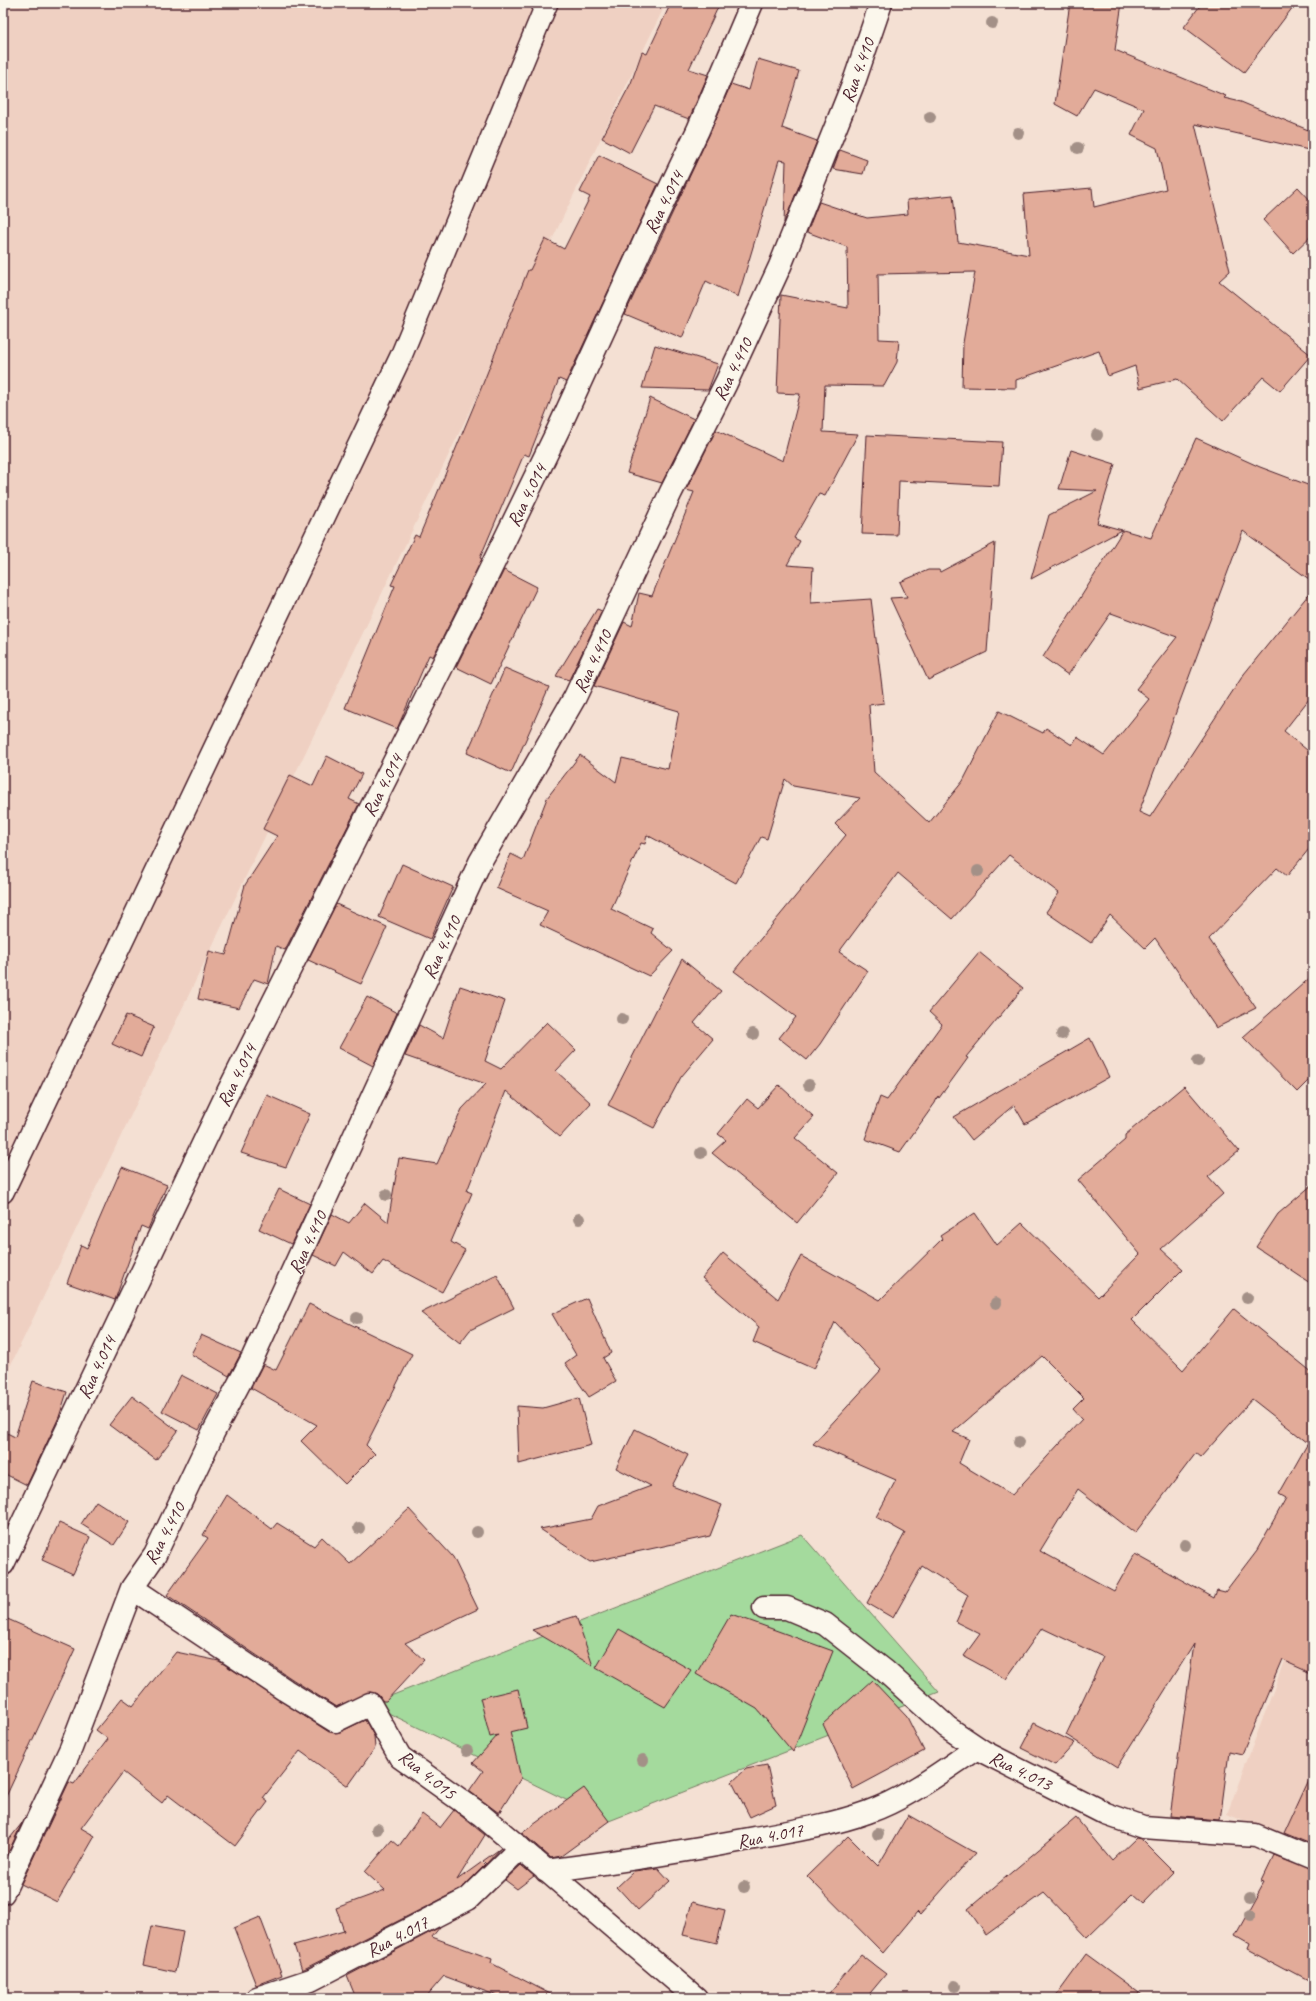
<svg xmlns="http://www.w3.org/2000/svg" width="1316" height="2001" font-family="Caveat,sans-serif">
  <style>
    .built { fill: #efd0c2 }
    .green { fill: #a4da9d; stroke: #777c64 }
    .building { fill: #e2ab99; stroke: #4a1f2b; fill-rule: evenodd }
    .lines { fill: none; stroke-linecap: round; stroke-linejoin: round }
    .service-casing { stroke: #4a1f2b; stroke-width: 24 }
    .minor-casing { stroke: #4a1f2b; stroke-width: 25 }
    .service { stroke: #fbf7ec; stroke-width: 21 }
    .minor { stroke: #fbf7ec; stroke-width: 22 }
    .tree { fill: #a39087 }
    .labels { text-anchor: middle; stroke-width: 3; stroke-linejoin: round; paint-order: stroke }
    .street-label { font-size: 19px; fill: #4a1f2b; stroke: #fbf7ec }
  </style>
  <rect width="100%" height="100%" fill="#f4e0d3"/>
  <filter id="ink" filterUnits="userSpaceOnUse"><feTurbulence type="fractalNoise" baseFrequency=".025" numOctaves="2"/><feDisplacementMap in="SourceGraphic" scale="8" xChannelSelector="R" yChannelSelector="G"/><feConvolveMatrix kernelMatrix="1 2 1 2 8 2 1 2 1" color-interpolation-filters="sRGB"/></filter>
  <g filter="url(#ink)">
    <path class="built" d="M3 3H666L3 1381Z
      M1313 1585V1850L1227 1814Z"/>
    <path class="green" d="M802 1535 939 1692 609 1821 370 1704Z"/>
    <path class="building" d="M671 3H720L689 69 708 75 689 119 654 106 630 153 602 138 631 83 642 52 647 54Z
      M1070 3H1122L1115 50 1226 96 1224 98 1241 102 1313 132V151L1195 124 1230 271 1219 281 1311 355 1280 391 1263 377 1223 421 1177 379 1140 388 1135 366 1108 376 1099 351 1016 380V388L962 387 963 343 975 272 878 274 879 339 899 340 897 362 884 386 825 385 823 432 858 434 825 496 819 494 794 538 800 541 787 565 813 567 811 603 871 599 884 703 869 705 874 772 929 823 963 781 999 711 1043 733 1046 728 1072 745 1077 737 1104 755 1149 699 1136 689 1177 637 1111 613 1068 675 1043 657 1123 530 1151 538 1196 438 1260 467 1313 487V582L1243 531 1139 812 1150 817 1244 674 1313 589V694L1284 731 1313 755V844L1287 876 1277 868 1209 939 1256 1008 1216 1028 1155 938 1145 948 1110 915 1091 943 1046 912 1059 893 1009 855 952 919 898 873 839 952 868 971 820 1044 807 1060 779 1038 796 1017 734 971 846 835 835 824 860 798 793 786 785 779 767 839 761 837 736 883 647 835 645 844 641 843 611 909 653 929 651 933 673 951 649 976 540 925 548 911 496 888 511 854 523 860 547 798 580 755 616 782 622 758 668 769 679 711 594 686 624 622 632 626 639 593 652 596 694 492 686 490 716 430 783 461 800 394 777 393 781 295 848 308 847 247 807 232 819 202 867 218 908 214 907 200 953 195 958 242 1029 255 1024 194 1092 188 1094 207 1166 189 1157 148 1131 135 1144 109 1094 88 1077 116 1055 104Z
      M1202 3H1296L1244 72 1184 27Z
      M758 59 799 71 782 128 817 141 784 223 786 161 779 160 738 297 706 281 682 338 625 314 709 135 731 84 749 90Z
      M840 150 867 160 863 174 833 169Z
      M599 155 658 184 566 382 559 379 529 456 524 454 480 558 482 559 433 657 429 655 397 729 345 708 395 586 391 585 415 535 419 537 480 391 528 270H530L545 239 564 249 590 197 580 192Z
      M1298 187 1313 203V234L1293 253 1263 220Z
      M655 345 718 364 708 390 642 388Z
      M650 398 694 419 662 483 627 473Z
      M867 435 1002 442 999 486 899 481 897 535 862 534Z
      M1071 450 1115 464 1097 523 1122 530 1031 579 1049 515 1097 491 1059 489Z
      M995 543 987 652 928 680 890 598 907 597 900 582 928 570H939L940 572Z
      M504 570 537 587 491 684 456 667Z
      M597 609 602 611 569 680 556 676Z
      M505 668 549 687 511 773 467 753Z
      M327 756 362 774 349 799 359 804 285 950 276 946 268 984 254 979 239 1008 198 999 209 951 226 955 245 885 277 836 263 829 290 775 313 786Z
      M402 864 453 887 430 939 379 917Z
      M336 904 387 927 361 984 308 960Z
      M979 952 1023 988 966 1057 968 1058 939 1098 938 1096 935 1103 900 1152 865 1139 880 1097 887 1100 942 1024 929 1012Z
      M682 959 721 991 694 1023 713 1039 681 1077 654 1128 608 1105Z
      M1313 975V1076L1297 1092 1243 1037Z
      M460 986 505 1001 485 1061 501 1069 547 1022 576 1050 556 1071 591 1103 560 1137 506 1091 467 1191 472 1193 451 1242 465 1250 442 1292 383 1261 373 1274 344 1252 336 1266 313 1255 332 1214 349 1223 365 1203 388 1222 399 1158 437 1164 462 1109 486 1084 405 1056 419 1025 443 1038Z
      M367 997 397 1013 373 1066 339 1048Z
      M126 1015 154 1027 141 1057 112 1044Z
      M1090 1038 1109 1077 1025 1124 1014 1105 972 1140 954 1117Z
      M779 1085 814 1117 795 1138 838 1173 797 1223 712 1153 726 1140 718 1134 747 1099 758 1108Z
      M1184 1086 1239 1151 1208 1177 1223 1194 1161 1249 1183 1269 1132 1320 1183 1370 1234 1309 1313 1373V1674L1282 1660 1242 1754 1229 1751 1220 1820 1170 1816 1194 1644 1117 1767 1066 1735 1103 1657 1042 1628 1006 1679 964 1656 980 1634 956 1622 968 1595 922 1566 893 1618 867 1603 905 1533 876 1517 896 1480 813 1444 881 1370 835 1322 814 1369 753 1342 759 1327 702 1278 723 1253 778 1299 801 1256 880 1300 942 1239 940 1236 975 1213 997 1245 1022 1223 1098 1297 1140 1254 1078 1180 1125 1140V1135ZM1042 1356 1084 1398 1073 1409 1082 1419 1012 1495 959 1463 969 1439 953 1432ZM1252 1399 1308 1443 1279 1494 1286 1498 1257 1550 1225 1592 1217 1590 1214 1598 1135 1554 1114 1591 1040 1551 1078 1489 1135 1533 1196 1453 1201 1457Z
      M267 1095 310 1114 286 1167 241 1153Z
      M122 1167 167 1185 148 1229 141 1226 115 1300 67 1283 81 1245 87 1248Z
      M1313 1184V1285L1256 1247 1278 1214Z
      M279 1189 310 1204 291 1244 259 1229Z
      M497 1275 514 1308 470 1330 460 1343 421 1313Z
      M587 1298 611 1353 603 1358 616 1381 589 1397 565 1363 576 1355 552 1314Z
      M309 1304 412 1354 366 1445 375 1454 345 1484 301 1441 317 1425 251 1388 263 1364 276 1370Z
      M201 1335 241 1353 229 1376 191 1354Z
      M181 1375 218 1394 199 1430 162 1411Z
      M33 1381 67 1392 59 1417 27 1485 3 1473V1431L15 1437Z
      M132 1396 178 1431 156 1460 109 1425Z
      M579 1398 591 1445 519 1464 517 1406 543 1408Z
      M635 1429 688 1455 672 1486 722 1505 710 1536 590 1562 540 1529 591 1519 598 1506 651 1486 616 1468Z
      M227 1495 272 1529 277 1523 314 1546 322 1537 350 1564 409 1509 453 1557 478 1609 405 1643 424 1660 386 1701H383L377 1694 370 1692 336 1707 292 1679 167 1595 208 1538 203 1535Z
      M96 1501 129 1522 114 1545 81 1524Z
      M59 1523 90 1537 73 1574 42 1560Z
      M731 1614 833 1651 793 1752 757 1709 696 1674Z
      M576 1616 593 1666 532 1630Z
      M3 1617 75 1649 3 1803Z
      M619 1629 691 1670 665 1707 596 1668Z
      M176 1652 219 1661 329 1732H340L365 1720 374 1736 375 1748 348 1786 300 1751 263 1798 268 1802 235 1846 168 1795 162 1803 123 1772 81 1828 95 1836 57 1902 21 1884 69 1782 74 1784 108 1739 96 1730 122 1698 133 1706Z
      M872 1680 907 1717 924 1751 853 1789 823 1724Z
      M518 1689 527 1728 510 1732 521 1778 499 1813 469 1791 483 1771 473 1763 498 1735 490 1737 480 1698Z
      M1034 1723 1075 1743 1055 1765 1021 1748Z
      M767 1765 776 1805 750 1817 732 1782 746 1769Z
      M1313 1770V1845L1284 1833Z
      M584 1788 609 1821 561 1856 551 1858 522 1833Z
      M454 1810 485 1835 457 1880 482 1862 485 1865 461 1889 302 1970 294 1945 344 1931 336 1908 385 1890 365 1872 392 1840 399 1846 422 1814 440 1828Z
      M908 1815 975 1853 920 1915 917 1912 883 1953 807 1876 848 1836 878 1866Z
      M1076 1818 1112 1861 1136 1838 1141 1839 1174 1872 1143 1904 1132 1894 1087 1938 1044 1893 986 1935 968 1909Z
      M22 1823 3 1864V1847Z
      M501 1848 486 1864 483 1861Z
      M1274 1856 1313 1871V1984L1247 1949 1249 1944 1235 1936 1265 1882 1262 1881Z
      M521 1865 534 1876 517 1889 505 1880Z
      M658 1868 670 1881 638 1910 617 1887 634 1871Z
      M692 1902 725 1910 717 1943 683 1935Z
      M260 1917 282 1975 256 1985 234 1928Z
      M152 1926 183 1932 175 1972 144 1965Z
      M440 1927 432 1937 492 1959 491 1963 558 1998H503L444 1976 425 1998H356L347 1976Z
      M1086 1954 1146 1998H1054Z
      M861 1955 886 1974 866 1998H825Z"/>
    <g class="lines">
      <g class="service-casing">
        <path id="service" d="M3 1192 401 356 547 3"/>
      </g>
      <g class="minor-casing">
        <path id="minor" d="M3 1564 224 1100 474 603 559 428 646 238 698 130 752 3
          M132 1588 285 1690 335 1721 370 1704 400 1757 480 1814 696 1998
          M764 1608H787L825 1624 885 1671 947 1727 984 1752 1106 1814 1143 1827 1255 1835 1313 1859
          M546 1871C616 1862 686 1851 755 1838 793 1831 832 1825 868 1812 908 1798 942 1771 977 1748
          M3 1893 71 1748 132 1588 155 1555 213 1433 253 1357 480 862 575 697 671 492 726 383 780 266 855 79 881 3
          M257 1998 311 1980 468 1899 520 1848"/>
      </g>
      <use href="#service" class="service"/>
      <use href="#minor" class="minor"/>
    </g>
    <g class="tree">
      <circle cx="992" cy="23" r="6"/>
      <circle cx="930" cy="117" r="6"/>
      <circle cx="1018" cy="133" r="6"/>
      <circle cx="1078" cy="148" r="6"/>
      <circle cx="1097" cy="435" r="6"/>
      <circle cx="978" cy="871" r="6"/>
      <circle cx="622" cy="1019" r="6"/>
      <circle cx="753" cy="1034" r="6"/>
      <circle cx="1062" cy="1034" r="6"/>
      <circle cx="1198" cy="1061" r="6"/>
      <circle cx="809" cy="1085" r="6"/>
      <circle cx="701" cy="1153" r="6"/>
      <circle cx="386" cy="1195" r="6"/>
      <circle cx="579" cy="1219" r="6"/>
      <circle cx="1247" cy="1298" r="6"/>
      <circle cx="996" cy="1303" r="6"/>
      <circle cx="357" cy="1318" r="6"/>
      <circle cx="1019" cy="1442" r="6"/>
      <circle cx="359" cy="1528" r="6"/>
      <circle cx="477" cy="1532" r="6"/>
      <circle cx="1185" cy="1545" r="6"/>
      <circle cx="467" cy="1751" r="6"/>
      <circle cx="643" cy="1760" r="6"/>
      <circle cx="377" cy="1829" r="6"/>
      <circle cx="878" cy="1834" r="6"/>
      <circle cx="744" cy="1887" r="6"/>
      <circle cx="1250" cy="1896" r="6"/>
      <circle cx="1250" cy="1915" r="6"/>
      <circle cx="955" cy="1986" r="6"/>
    </g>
  </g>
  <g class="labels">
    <g class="street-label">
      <text transform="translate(857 70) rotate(-70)" y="7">Rua 4.410</text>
      <text transform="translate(663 202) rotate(-64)" y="7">Rua 4.014</text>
      <text transform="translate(732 369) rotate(-64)" y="7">Rua 4.410</text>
      <text transform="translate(526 495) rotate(-64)" y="7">Rua 4.014</text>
      <text transform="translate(592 661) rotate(-65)" y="7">Rua 4.410</text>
      <text transform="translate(382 785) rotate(-63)" y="7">Rua 4.014</text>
      <text transform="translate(441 947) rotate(-65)" y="7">Rua 4.410</text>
      <text transform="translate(236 1075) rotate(-64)" y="7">Rua 4.014</text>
      <text transform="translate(307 1242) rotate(-65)" y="7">Rua 4.410</text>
      <text transform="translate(96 1367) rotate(-65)" y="7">Rua 4.014</text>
      <text transform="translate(164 1533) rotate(-62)" y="7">Rua 4.410</text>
      <text transform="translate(1021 1770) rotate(26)" y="7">Rua 4.013</text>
      <text transform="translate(428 1774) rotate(39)" y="7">Rua 4.015</text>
      <text transform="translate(770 1835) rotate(-11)" y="7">Rua 4.017</text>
      <text transform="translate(397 1936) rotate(-28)" y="7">Rua 4.017</text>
    </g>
  </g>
  <rect width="1316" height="2001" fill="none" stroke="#fbf7ec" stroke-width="16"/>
  <rect x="8" y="8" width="1300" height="1985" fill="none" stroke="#4a1f2b" stroke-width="1.5" filter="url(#ink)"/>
</svg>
